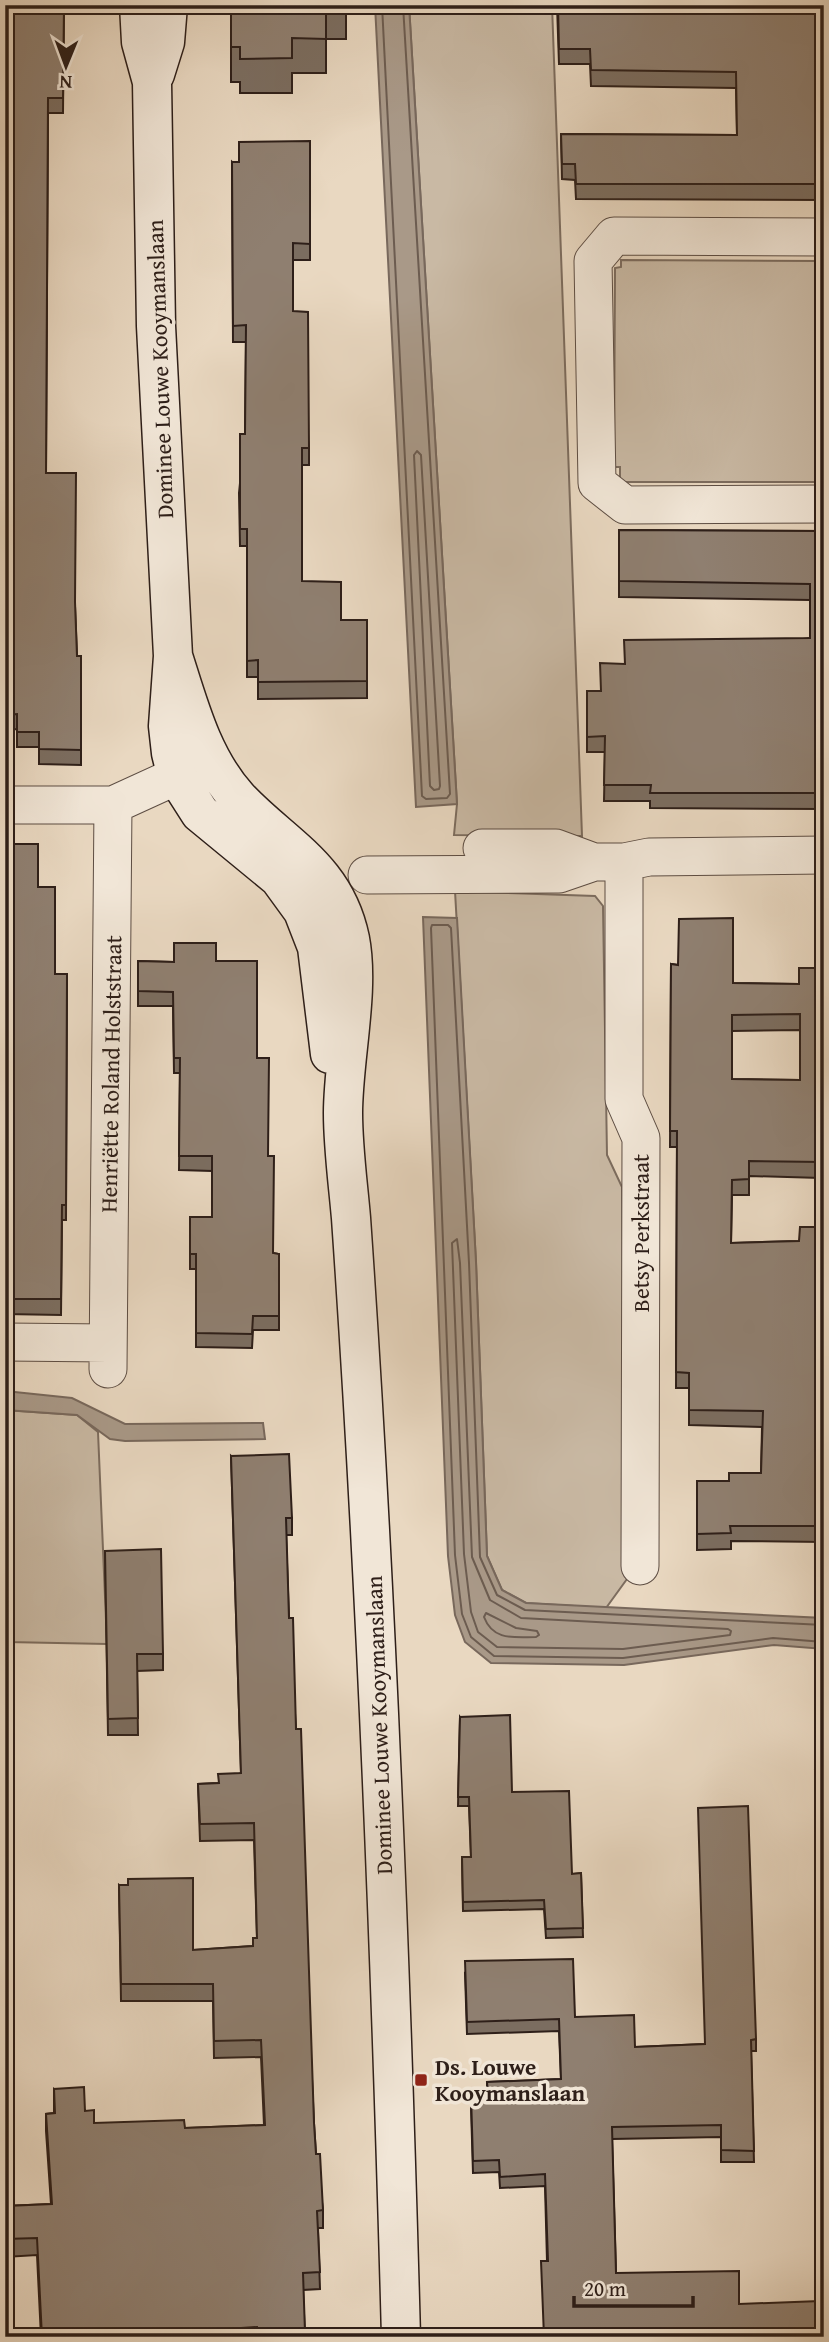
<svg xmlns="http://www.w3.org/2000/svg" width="829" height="2342" font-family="'Gentium Book Plus',serif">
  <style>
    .green { fill: #c9b9a4; stroke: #7c6c5e; stroke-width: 2 }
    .water { fill: #a99988; stroke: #78685c; stroke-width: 2 }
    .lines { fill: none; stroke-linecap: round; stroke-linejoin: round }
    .shore { stroke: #6c5c50; stroke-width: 2 }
    .street-casing { stroke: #5d4d43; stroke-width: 39 }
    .secondary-casing { stroke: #2e1f19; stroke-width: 41 }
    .street { stroke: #f1e6d7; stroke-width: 37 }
    .secondary { stroke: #f1e6d7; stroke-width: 38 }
    .wall { fill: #7b6d60; stroke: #2e1f19; stroke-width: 2; fill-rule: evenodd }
    .building { fill: #8f7f70; stroke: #2e1f19; stroke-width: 2; fill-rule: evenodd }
    .poi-dot { fill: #8f2418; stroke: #f1e6d7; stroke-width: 2.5 }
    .labels { text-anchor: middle; stroke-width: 7; stroke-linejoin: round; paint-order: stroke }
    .street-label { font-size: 23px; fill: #2e1f19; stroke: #f1e6d7 }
    .poi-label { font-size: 23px; font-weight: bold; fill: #2e1f19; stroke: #f1e6d7; text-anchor: start }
  </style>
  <rect width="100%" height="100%" fill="#e9d8c1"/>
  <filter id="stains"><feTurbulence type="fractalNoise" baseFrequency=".00286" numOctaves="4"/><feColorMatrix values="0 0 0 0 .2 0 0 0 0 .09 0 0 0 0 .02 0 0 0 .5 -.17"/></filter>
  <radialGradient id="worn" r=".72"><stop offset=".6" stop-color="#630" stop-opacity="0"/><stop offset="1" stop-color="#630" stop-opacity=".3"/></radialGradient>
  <path class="green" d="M409 5H552L582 836 454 835 457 804Z
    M621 260 824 261V482H620V467H614L615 268 621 267Z
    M455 891 595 896 603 906 607 1155 622 1187 627 1579 606 1608 526 1603 502 1590 487 1556 476 1262Z
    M5 1410 77 1415 98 1432 107 1644 7 1642Z"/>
  <path class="water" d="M375 5H409L457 804 416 807Z
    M423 917 457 918 476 1262 487 1556 502 1590 526 1603 824 1618V1649L774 1645 624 1665 491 1663 465 1642 455 1615 448 1556Z
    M5 1391 72 1398 125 1424 263 1423 265 1439 125 1441 110 1439 77 1415 5 1410Z"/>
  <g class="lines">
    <path class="shore" d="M382 5 422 796 426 799 447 798 450 794 403 5
      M417 451 421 455 440 786 439 789 434 790 430 786 414 455Z
      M457 1239 460 1263 472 1557 490 1600 521 1618 728 1629 731 1631 730 1635 623 1649 497 1647 478 1632 471 1612 464 1554 452 1243Z
      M486 1613 516 1628 537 1631 539 1635 536 1637C514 1637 493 1641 484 1617Z
      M824 1625 525 1610 497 1595 480 1557 469 1263 451 928 448 925H432L431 928 455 1555 462 1614 471 1637 494 1656 623 1658 773 1638 824 1642"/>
    <g class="street-casing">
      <path id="street" d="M824 237 614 236 593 261 597 483 625 505 824 504
        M5 805H113L205 763
        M482 848H556L594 862
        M624 862V1099L641 1138 640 1566
        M367 875 559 874 594 862H624L649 857 824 855
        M5 1342 108 1343
        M108 1369 113 805"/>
    </g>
    <g class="secondary-casing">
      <path id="secondary" d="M139 5 141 42 152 82 156 326 173 656 168 726 171 753 177 777 200 813 279 878 303 911 317 947 330 1054
        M155 74 165 42 168 5
        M173 656C189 706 202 758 238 798 283 846 335 867 350 939 360 990 343 1060 343 1113 343 1148 348 1183 351 1218 377 1590 391 1964 401 2337"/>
    </g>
    <use href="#street" class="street"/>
    <use href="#secondary" class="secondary"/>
  </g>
  <path class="wall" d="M5 5H64L63 113H48L46 473 75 606 77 656H81V765L39 764V747H17V729L5 730Z
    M231 5H346V39H326V73H292V93H240V82H231Z
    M557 5H824V200L576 199 575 180 562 179 561 134 737 135 736 88 591 86 590 64H559Z
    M232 162 310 244V260H293V311L309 448V465H302V581L341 620H367V698L258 699V677H247V546H240L239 493 245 434 246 342H233Z
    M619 530 824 531V809L650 808V801H604L605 752H587V691H601L624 664 810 638V600L619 597Z
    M5 844 38 887 55 974H67L66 1220H62L61 1315 5 1314V1042H7L8 990H5Z
    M824 905V1542L731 1541V1549L697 1550V1481H729L761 1473 762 1427 689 1425V1388H676L677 1147H670L671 964 678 965 733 983 799 984 818 968ZM800 1030V1080L732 1079V1031ZM749 1176 821 1178V1227L799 1241 731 1243 732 1195H749Z
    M138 961 174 962 216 961 257 1058 268 1156 273 1253 279 1254V1330H253L252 1348 196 1347V1269H190V1217H212V1171L179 1170 180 1073H174L173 1006H138Z
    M231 1456 292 1518V1535H286L289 1618 296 1729 314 2123 316 2154 323 2210V2228H318L320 2289 303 2290 305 2337H41L37 2255 5 2257V2206L51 2204 46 2131V2114L54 2113V2089L85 2111 94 2123 185 2128 264 2125 261 2057 214 2058 213 2001H121L119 1885 193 1950 253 1946 257 1938 254 1840 200 1841 198 1784 218 1783 241 1773Z
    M105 1551 163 1654V1670L137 1671 138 1735H108Z
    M460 1717 512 1792 572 1874 581 1873 583 1937 546 1938 544 1909 463 1911 462 1857H471L469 1806H458Z
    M815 1770H824V1889H817Z
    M465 1973 575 2017 635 2047 705 2044 756 2039V2051H751L754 2162H721V2137L612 2139 616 2273 739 2304 824 2337 547 2261 545 2186 500 2188 499 2172 473 2173 471 2107 487 2094V2082L561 2079 559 2031 467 2034Z"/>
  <path class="building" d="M5 5H64L63 98H48L46 473H76L75 602 77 656H81V750L39 749V732H17V714L5 715Z
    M231 5H326V39L292 38V58L240 59V47H231Z
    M558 5H824V184H576L575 164H562L561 134 737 135 736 72 591 70 590 49H559Z
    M310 141V244L293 243V311L308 312 309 448H302V581L341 582V620H367V681L258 682V660L247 661V529H240V434H245L246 325 233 326 232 162H239V142Z
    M619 530 824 531V793H650L651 785H604L605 736 587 737V691H601L600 663 625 664 624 640 810 638V584L619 581Z
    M5 844H38V887H55V974H67L66 1205H62L61 1299H5V1042H7L8 975H5Z
    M819 905H824V1526H730L731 1533 697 1534V1481H729V1473H761L763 1411 689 1410V1373L676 1372 677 1131H670L671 964 678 965 679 919 733 918V983L799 984V968H818ZM800 1014V1080L732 1079V1015ZM749 1161 822 1162 821 1227H800L799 1241 731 1243 732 1180 749 1179Z
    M174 943H216V961H257V1058H269L268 1156H274L273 1253 279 1254V1316H253L252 1334 196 1333V1254H190V1217H212V1156H179L180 1058H174L173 992 138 991V961L174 962Z
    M289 1454 292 1518H286L289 1618H293L296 1729H301L314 2123 316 2154H320L323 2210 317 2211 320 2272 303 2273 305 2332 258 2334 257 2327 106 2337H42L37 2238 5 2239V2206L52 2204 46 2114 55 2113 54 2089 84 2087 85 2111 94 2110V2123L184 2120 185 2128 265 2125 261 2040 214 2041 213 1984H121L119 1885H128V1879L193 1878V1950L253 1946V1938H257L254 1823 200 1824 198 1784 219 1783 218 1774 241 1773 231 1456Z
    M161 1549 163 1654H137L138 1718 108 1719 105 1551Z
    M510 1715 512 1792 569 1791 572 1874 581 1873 583 1928 546 1929 544 1900 463 1902 462 1857H471L469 1797H458L460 1717Z
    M815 1770H824V1868H817Z
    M748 1806 756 2039 751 2040 754 2151 721 2150V2125L612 2127 616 2273 739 2271V2304L820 2301 818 2254H824V2337H544L541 2261H548L545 2174 500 2177 499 2160 473 2161 471 2095 488 2094 487 2082 561 2079 559 2019 467 2022 465 1961 573 1959 575 2017 634 2015 635 2047 705 2044 698 1808Z"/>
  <rect class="poi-dot" x="414" y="2073" width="14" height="14" rx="3.5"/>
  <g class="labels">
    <g class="street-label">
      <text transform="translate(160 369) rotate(-92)" y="8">Dominee Louwe Kooymanslaan</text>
      <text transform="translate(111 1074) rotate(-89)" y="8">Henriëtte Roland Holststraat</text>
      <text transform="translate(641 1233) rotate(-90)" y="8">Betsy Perkstraat</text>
      <text transform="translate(379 1725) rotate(-92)" y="8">Dominee Louwe Kooymanslaan</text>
    </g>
    <g class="poi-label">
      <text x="435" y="2075">Ds. Louwe<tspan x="435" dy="26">Kooymanslaan</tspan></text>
    </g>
  </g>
  <rect width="829" height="2342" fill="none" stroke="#e9d8c1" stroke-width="28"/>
  <rect x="7" y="7" width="815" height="2328" fill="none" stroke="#2e1f19" stroke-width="3.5"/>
  <rect x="14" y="14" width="801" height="2314" fill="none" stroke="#2e1f19" stroke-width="2"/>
  <g transform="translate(66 66) rotate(181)" stroke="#f1e6d7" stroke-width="5" paint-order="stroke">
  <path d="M0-5L12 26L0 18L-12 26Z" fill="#2e1f19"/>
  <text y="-10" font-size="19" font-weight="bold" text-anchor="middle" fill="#2e1f19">N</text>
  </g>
  <path d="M574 2296v10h119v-10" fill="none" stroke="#2e1f19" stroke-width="3.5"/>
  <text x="584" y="2296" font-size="21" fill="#2e1f19" stroke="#f1e6d7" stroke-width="5" paint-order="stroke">20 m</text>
  <rect width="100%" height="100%" filter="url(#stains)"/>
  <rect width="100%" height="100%" fill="url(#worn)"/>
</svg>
